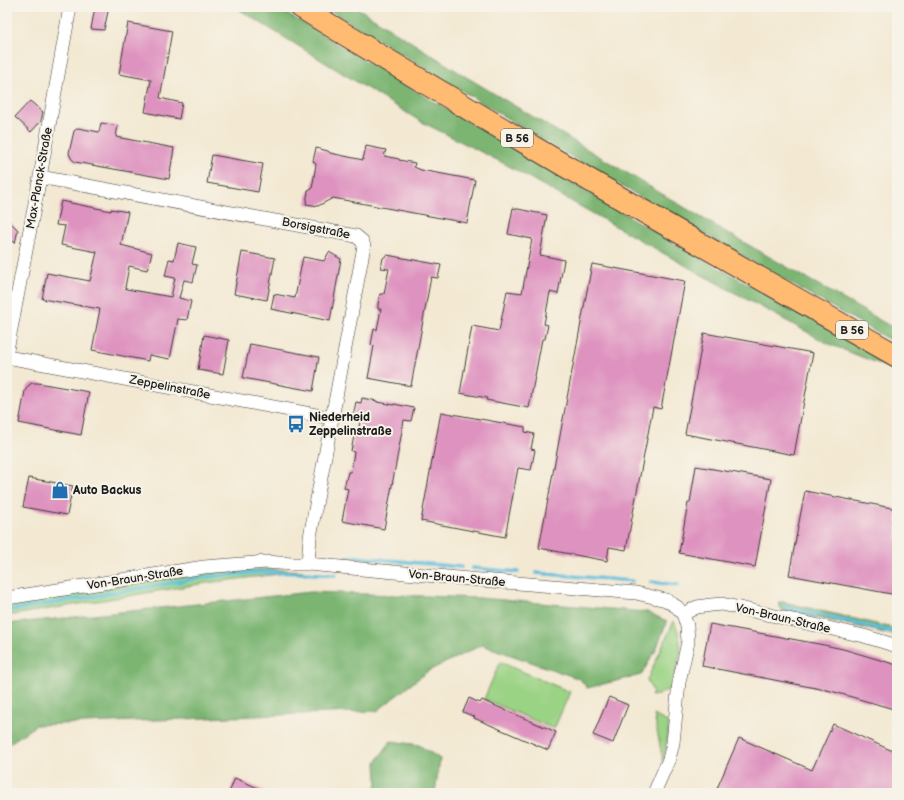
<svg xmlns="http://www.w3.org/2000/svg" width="904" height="800" font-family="'Balsamiq Sans',sans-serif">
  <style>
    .green { fill: #9bd385; stroke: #5c7850 }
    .forest { fill: #7cb572; stroke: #4c6847 }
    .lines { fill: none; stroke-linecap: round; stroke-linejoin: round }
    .stream { stroke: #5fbddd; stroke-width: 3.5 }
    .building { fill: #de92bf }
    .minor-casing { stroke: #3c3b37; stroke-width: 14 }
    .trunk-casing { stroke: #3c3b37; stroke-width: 24 }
    .minor { stroke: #fff; stroke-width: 13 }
    .trunk { stroke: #ffbb71; stroke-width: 22 }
    .labels { text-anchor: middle; stroke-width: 4; stroke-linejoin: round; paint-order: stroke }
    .shield { fill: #f7f3e8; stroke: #5e5c59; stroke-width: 1 }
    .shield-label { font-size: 11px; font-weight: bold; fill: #1c1c1c }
    .street-label { font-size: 12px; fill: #1c1c1c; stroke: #f7f3e8 }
    .poi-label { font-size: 12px; font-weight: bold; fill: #1c1c1c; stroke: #f7f3e8; text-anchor: start }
  </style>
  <rect width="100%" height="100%" fill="#f7f3e8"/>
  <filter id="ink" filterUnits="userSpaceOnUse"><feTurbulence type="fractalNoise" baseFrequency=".025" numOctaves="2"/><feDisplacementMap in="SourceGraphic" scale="8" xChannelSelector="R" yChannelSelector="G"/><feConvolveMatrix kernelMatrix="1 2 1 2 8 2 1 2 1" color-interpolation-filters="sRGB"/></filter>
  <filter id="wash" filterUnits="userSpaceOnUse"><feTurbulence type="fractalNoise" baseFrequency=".012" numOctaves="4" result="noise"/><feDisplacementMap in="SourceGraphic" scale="16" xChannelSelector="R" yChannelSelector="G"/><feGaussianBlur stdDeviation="0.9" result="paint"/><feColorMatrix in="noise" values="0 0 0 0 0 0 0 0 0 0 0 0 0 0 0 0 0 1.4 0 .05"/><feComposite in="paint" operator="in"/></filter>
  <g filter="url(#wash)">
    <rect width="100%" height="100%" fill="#f3e9d3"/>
    <path class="green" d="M268 569 303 571 206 583 7 616V603L214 572Z
      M674 621 679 634 681 650 672 687 658 695 651 696 653 692 647 680Z
      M500 662 570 692 554 729 484 699Z
      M654 715 669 723 666 747 663 761Z"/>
    <path class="forest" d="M235 7H276L387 74 689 252 839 333 897 368V371L829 344 704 276 505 164 420 121Z
      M325 7H356L468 78 724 231 897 330V344L685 223 533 134Z
      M311 592 480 598 647 612 667 621 656 650 641 675 587 688 580 679 482 645 428 671 377 711 36 725 7 745V624Z
      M779 602H784L897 629V636L851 625 783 611 780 607Z
      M391 741 419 745 440 759 435 793H372L377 784 376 762Z"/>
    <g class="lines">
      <path class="stream" d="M344 558 357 557 461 567
        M472 568 518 572
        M536 573 632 581
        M651 582 678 585
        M784 607 897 633
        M7 611 206 577 263 572 302 573 335 575"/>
    </g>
    <g id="blocks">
      <path class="building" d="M95 7H109L104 30 91 29Z
        M128 23 172 31 160 98 182 103 179 119 145 112 151 80 119 74Z
        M30 101 43 112 41 121 31 132 15 117Z
        M101 123 118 126 116 137 174 148 169 179 75 162 71 158 69 153 74 131 78 128 99 132Z
        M366 146 386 150 384 156 399 159V160L415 163 414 167 421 170 475 180 467 223 333 198 318 206 306 204 308 191 312 189 316 164 313 161 316 148 328 151 330 153 363 160Z
        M212 155 263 164 258 192 207 183Z
        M61 201 111 211V209L128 212 121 245 152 253 147 270 129 266 125 288 126 289 171 297 175 278 165 276 169 259 174 260 178 243 196 247 192 264 197 265 193 282 184 280 179 298 191 301 187 320 178 319 170 359 149 355 148 361 92 350 100 309 42 299 47 273 90 281 97 252 61 245 65 226 56 225Z
        M513 208 547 215 540 255 564 260 558 294 550 292 544 324 548 325 545 339H542L529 408 486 400 487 398 460 393 472 326 499 331 507 291 522 293 532 239 508 234Z
        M7 219 18 230 15 243 7 235Z
        M242 252 275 258 267 300 234 294Z
        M329 252 341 259 330 321 271 309 274 294 295 298 303 257 324 261Z
        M387 255 441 265 438 278 431 277 411 386 368 378 374 346 371 345 374 329 377 330 381 309H378V304L380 294H384L389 269 381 268 383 258Z
        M592 264 685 281 661 409 653 407 626 550 609 547 607 561 539 548Z
        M704 333 813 353 794 455 685 434Z
        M204 335 229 340 223 374 198 370Z
        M250 344 319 357 313 391 243 378Z
        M32 383H38L89 392 81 435 19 423 25 391 28 386Z
        M362 398 377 401V402L394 405V404L414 408 411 421 404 420 384 529 342 521 348 489 344 488 348 472H351L354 452 351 451 354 436 357 437 361 417 353 416 356 402 361 403Z
        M441 412 525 427V432L534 434 531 449 535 450 531 470 518 468 505 537 421 521Z
        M696 466 771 479 755 567 679 553 688 503H690Z
        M29 478 73 486 67 515 23 507Z
        M805 491 897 509V595L789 575Z
        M710 624 824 645 843 649 897 665V710L831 691 702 666Z
        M609 697 628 705 613 743 593 735Z
        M469 698 480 703 482 700 556 732 548 750 474 718 475 717 463 712Z
        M833 724 897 753V793H715L739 738 812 770Z
        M235 778 269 793H229Z"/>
    </g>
  </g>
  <g filter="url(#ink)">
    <use href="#blocks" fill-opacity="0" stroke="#3c3b37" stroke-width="1"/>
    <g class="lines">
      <g class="minor-casing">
        <path id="minor" d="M40 177 356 236 362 241 364 246 310 537 308 564
          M7 350 40 177 70 7
          M7 357 332 418
          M7 598 204 567 266 562 292 564H308L469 579 636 593 666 600 677 607 683 614 697 607 711 605 722 604 864 636 897 646
          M654 793 669 759 673 743 679 682 688 642 687 626 683 614"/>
      </g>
      <g class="trunk-casing">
        <path id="trunk" d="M301 7C343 34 386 59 429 85 583 178 740 267 897 356"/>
      </g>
      <use href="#minor" class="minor"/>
      <use href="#trunk" class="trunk"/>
    </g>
  </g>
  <defs>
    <g id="bus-bare" transform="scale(1.38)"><path d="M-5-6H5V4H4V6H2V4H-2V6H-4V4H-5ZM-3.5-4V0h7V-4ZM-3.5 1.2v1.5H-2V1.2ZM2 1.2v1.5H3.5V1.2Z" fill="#1f6fb2" stroke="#f7f3e8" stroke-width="2.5" paint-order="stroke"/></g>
    <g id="shop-bare" transform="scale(1.38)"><path d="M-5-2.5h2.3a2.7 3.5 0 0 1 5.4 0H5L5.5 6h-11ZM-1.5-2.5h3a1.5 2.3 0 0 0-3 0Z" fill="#1f6fb2" stroke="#f7f3e8" stroke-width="2.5" paint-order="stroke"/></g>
  </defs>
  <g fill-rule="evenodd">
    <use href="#bus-bare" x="296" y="424"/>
    <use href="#shop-bare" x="60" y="490"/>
  </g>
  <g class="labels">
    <g class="shield">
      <rect x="501" y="129" width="32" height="18" rx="3"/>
      <rect x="836" y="321" width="32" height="18" rx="3"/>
    </g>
    <g class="shield-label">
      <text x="517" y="142">B 56</text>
      <text x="852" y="334">B 56</text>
    </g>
    <g class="street-label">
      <text transform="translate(39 178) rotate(-80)" y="4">Max-Planck-Straße</text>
      <text transform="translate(316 228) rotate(11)" y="4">Borsigstraße</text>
      <text transform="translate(170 387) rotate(11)" y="4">Zeppelinstraße</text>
      <text transform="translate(135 578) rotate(-9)" y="4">Von-Braun-Straße</text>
      <text transform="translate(457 578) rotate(5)" y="4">Von-Braun-Straße</text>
      <text transform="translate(783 618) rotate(13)" y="4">Von-Braun-Straße</text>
    </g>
    <g class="poi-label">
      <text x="309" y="421">Niederheid<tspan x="309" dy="14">Zeppelinstraße</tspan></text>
      <text x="73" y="494">Auto Backus</text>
    </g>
  </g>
  <rect width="904" height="800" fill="none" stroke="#f7f3e8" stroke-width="24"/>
</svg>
